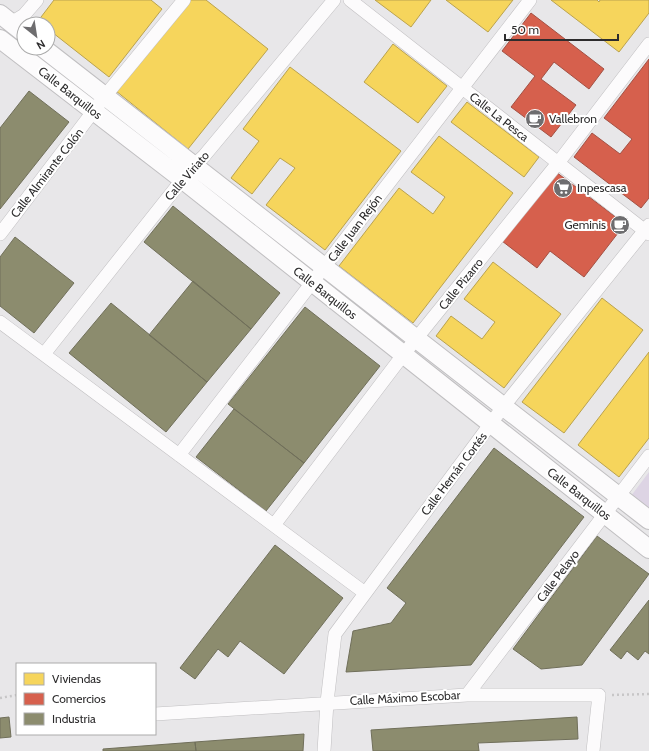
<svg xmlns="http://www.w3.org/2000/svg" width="649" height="751" font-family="Cabin,sans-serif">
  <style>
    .green { fill: #ddd4e4 }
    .homes { fill: #f6d55c; stroke: #baa24e }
    .shops { fill: #d6604d; stroke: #a35043 }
    .industry { fill: #8c8c6e; stroke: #706f5a }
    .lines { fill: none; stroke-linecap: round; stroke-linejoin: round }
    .street-casing { stroke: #c0bfc1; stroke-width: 14 }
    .secondary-casing { stroke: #c0bfc1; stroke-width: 20 }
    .path { stroke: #c7c6c7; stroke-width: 2.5; stroke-dasharray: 2 3; stroke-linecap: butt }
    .street { stroke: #fcfbfc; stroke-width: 13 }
    .secondary { stroke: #fcfbfc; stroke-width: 18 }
    .labels { text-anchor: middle; stroke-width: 4; stroke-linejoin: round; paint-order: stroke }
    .street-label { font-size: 12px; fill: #2d2c2d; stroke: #fff }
    .poi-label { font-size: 12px; fill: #2d2c2d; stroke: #fff; text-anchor: start }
  </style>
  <rect width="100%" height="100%" fill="#e8e7e9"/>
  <path class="green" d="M649 472V509L631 496Z"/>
  <path class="homes" d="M54 0H151L162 9 109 77 48 29V24H41L38 21Z
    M189 0H206L268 49 188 149 116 91Z
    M375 0H431L411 27Z
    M446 0H513L488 32Z
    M551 0H597L599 2 600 0H649V13L619 52Z
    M393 44 447 86 418 123 364 82Z
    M290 67 401 151 325 250 266 205 295 168 280 158 252 194 231 178 259 141 243 129Z
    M467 102 539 157 524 177 451 122Z
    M439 136 513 193 413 323 339 266 399 188 433 214 445 197 411 172Z
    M493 262 561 314 504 388 436 336 451 316 482 339 495 322 464 299Z
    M602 298 643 330 564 433 522 402Z
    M649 352V438L619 477 578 445Z"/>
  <path class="shops" d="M531 13 604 69 589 89 554 62 541 79 576 105 551 137 511 107 535 76 502 51Z
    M649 59V198L641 208 574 157 592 133 620 154 632 139 604 118Z
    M556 172 625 224 584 277 550 251 537 268 502 241Z"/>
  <path class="industry" d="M29 91 69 122 0 209V128Z
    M173 206 280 293 251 329 144 242Z
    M15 237 74 283 34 333 0 306V257Z
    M193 281 251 329 207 382 149 335Z
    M111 303 207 382 166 432 69 353Z
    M305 307 380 366 304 463 228 404Z
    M234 409 304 463 266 511 196 457Z
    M494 448 584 517 471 665 346 672 353 631 391 623 406 603 387 588Z
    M597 536 649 574 582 665 541 669 513 649Z
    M275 545 343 598 284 674 240 641 228 657 218 649 195 679 180 668Z
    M649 600V654L645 651 638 660 627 651 621 659 610 650Z
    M9 717 11 737 0 738V718Z
    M577 717 578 739 478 743 479 751H373L371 730Z
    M304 734 303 751H196L195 742Z
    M195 742 196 751H103V749Z"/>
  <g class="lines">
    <g class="street-casing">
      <path id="street" d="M350 0 649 234
        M11 23 24 15 37 0
        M0 234 105 96 184 0
        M0 322 365 593
        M44 354 193 166 204 156 334 0
        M179 455 530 0
        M274 525 403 355 558 163 649 44
        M467 695 649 456
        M155 714 467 695H599L593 751
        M324 751 327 702 335 634 503 407 649 225"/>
    </g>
    <g class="secondary-casing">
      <path id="secondary" d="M0 14 24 33
        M0 39 182 179 649 549
        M43 48 649 520"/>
    </g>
    <path class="path" d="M612 695 649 694
      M0 698 17 695"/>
    <use href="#street" class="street"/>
    <use href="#secondary" class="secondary"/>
  </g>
  <defs>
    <g id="cafe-disc" transform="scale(1)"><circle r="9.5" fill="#6e6d6f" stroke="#fff"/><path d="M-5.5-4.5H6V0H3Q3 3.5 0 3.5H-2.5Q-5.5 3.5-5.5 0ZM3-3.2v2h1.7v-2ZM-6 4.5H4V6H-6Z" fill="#fff"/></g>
    <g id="supermarket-disc" transform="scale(1)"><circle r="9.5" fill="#6e6d6f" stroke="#fff"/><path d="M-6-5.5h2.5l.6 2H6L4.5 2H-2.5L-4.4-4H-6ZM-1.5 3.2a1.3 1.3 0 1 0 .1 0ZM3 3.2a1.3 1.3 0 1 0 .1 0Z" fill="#fff"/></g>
  </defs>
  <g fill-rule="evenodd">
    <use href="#cafe-disc" x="535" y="119"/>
    <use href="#supermarket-disc" x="563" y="188"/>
    <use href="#cafe-disc" x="620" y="225"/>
  </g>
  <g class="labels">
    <g class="street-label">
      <text transform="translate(70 93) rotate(38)" y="4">Calle Barquillos</text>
      <text transform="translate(499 117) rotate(38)" y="4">Calle La Pesca</text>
      <text transform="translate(47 173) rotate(-52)" y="4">Calle Almirante Colón</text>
      <text transform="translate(187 176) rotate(-49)" y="4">Calle Viriato</text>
      <text transform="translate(355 228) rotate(-53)" y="4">Calle Juan Rejón</text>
      <text transform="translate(461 284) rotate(-51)" y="4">Calle Pizarro</text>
      <text transform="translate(325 293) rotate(38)" y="4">Calle Barquillos</text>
      <text transform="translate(454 474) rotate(-53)" y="4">Calle Hernán Cortés</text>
      <text transform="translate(579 494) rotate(38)" y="4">Calle Barquillos</text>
      <text transform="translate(558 576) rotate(-53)" y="4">Calle Pelayo</text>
      <text transform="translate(405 698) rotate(-3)" y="4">Calle Máximo Escobar</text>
    </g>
    <g class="poi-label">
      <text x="549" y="123">Vallebron</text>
      <text x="577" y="192">Inpescasa</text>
      <text x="606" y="229" text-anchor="end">Geminis</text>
    </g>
  </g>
  <rect x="16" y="663" width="140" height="72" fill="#ffffff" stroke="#ababab"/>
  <rect x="24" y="673" width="20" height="12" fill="#f6d55c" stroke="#ababab"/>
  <text x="52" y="683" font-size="12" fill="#2d2c2d">Viviendas</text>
  <rect x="24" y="693" width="20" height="12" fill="#d6604d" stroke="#ababab"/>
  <text x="52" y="703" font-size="12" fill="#2d2c2d">Comercios</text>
  <rect x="24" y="713" width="20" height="12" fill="#8c8c6e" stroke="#ababab"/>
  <text x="52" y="723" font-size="12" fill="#2d2c2d">Industria</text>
  <g transform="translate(36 36) rotate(150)"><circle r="19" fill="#ffffff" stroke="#ababab"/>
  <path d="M0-3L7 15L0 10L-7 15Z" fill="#6e6d6f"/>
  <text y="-6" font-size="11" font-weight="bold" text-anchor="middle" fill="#2d2c2d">N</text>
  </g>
  <path d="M505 34v6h113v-6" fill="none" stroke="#2d2c2d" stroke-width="2"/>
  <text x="511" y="34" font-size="12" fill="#2d2c2d" stroke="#ffffff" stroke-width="3" paint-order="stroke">50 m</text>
</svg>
